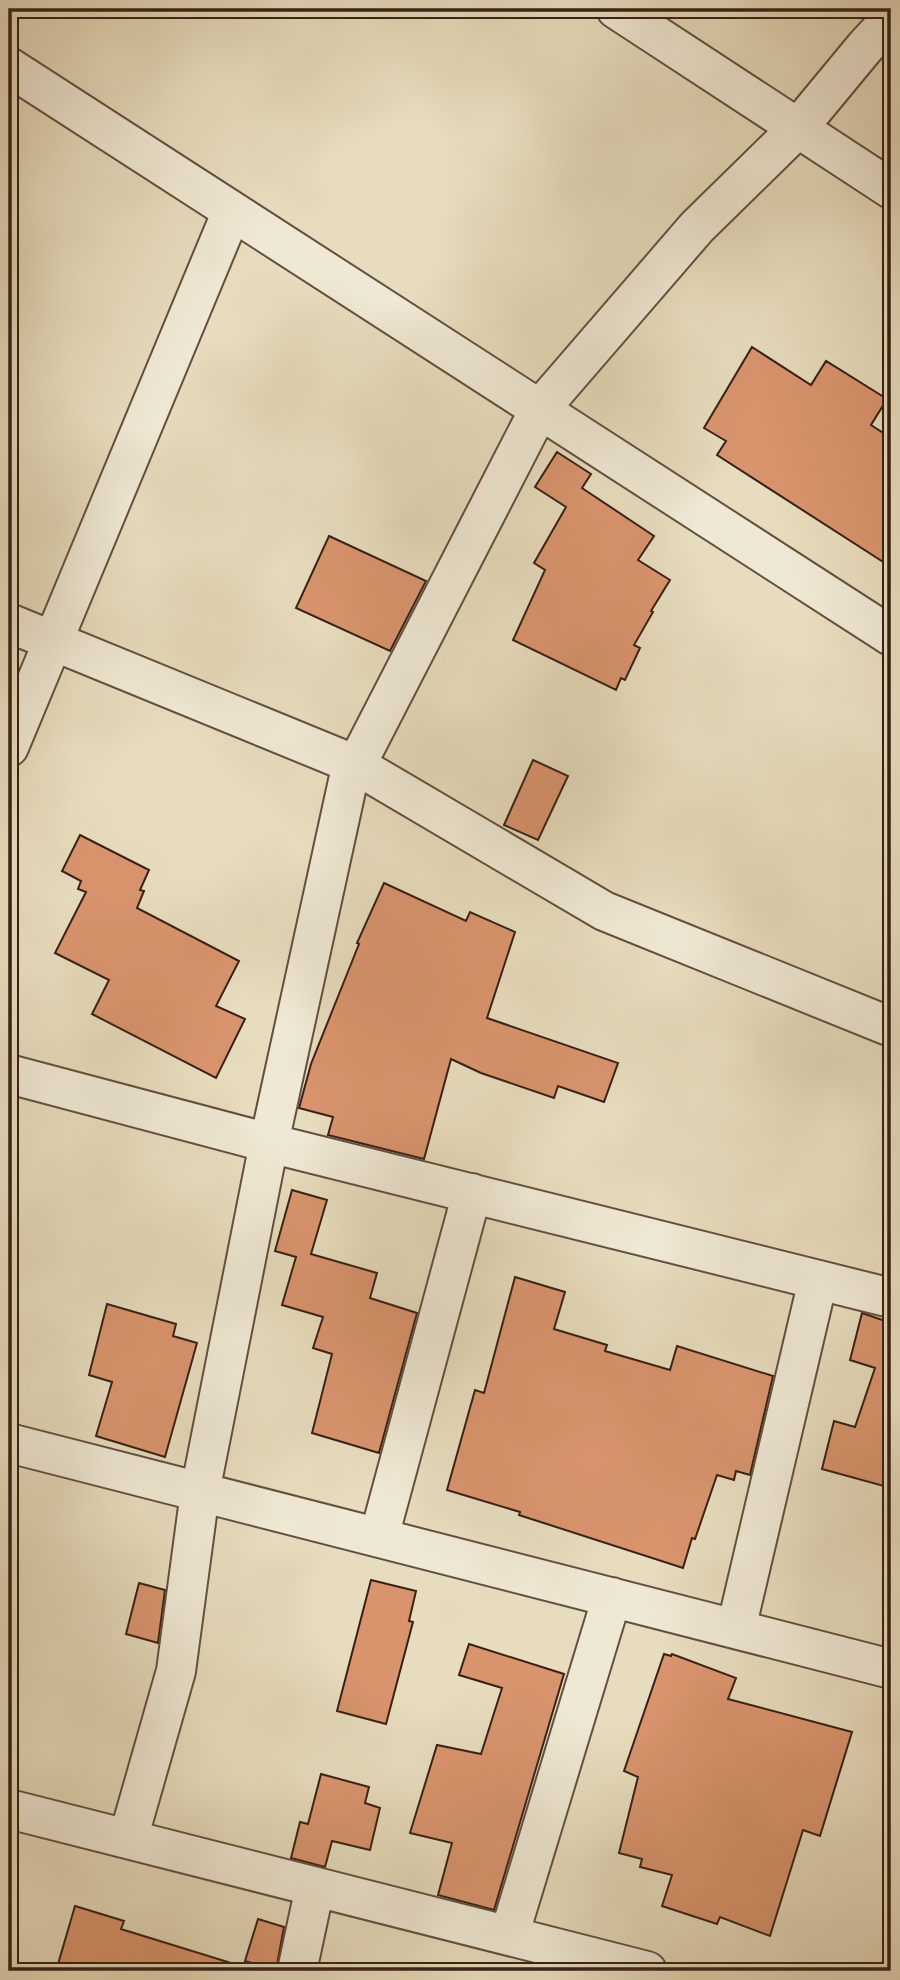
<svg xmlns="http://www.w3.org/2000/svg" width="900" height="1980" font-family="'IM FELL Great Primer',serif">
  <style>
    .building { fill: #d9946e; stroke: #372015; stroke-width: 2 }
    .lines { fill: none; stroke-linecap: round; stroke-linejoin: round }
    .minor-casing { stroke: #634f3f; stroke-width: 42 }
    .minor { stroke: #efe8d4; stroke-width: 38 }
  </style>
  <rect width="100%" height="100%" fill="#e7dcbd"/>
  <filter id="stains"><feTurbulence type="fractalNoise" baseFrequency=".00286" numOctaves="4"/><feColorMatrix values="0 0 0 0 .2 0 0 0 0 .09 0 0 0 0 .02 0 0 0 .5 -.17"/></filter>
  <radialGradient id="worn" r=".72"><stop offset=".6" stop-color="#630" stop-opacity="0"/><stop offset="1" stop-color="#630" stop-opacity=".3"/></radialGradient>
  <path class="building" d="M752 347 811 385 826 361 887 399 871 425 891 438V567L717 455 726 441 704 428Z
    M557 452 591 474 582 488 654 536 638 560 670 580 651 611 653 612 634 645 640 648 625 680 621 678 616 690 513 640 545 570 534 563 566 507 535 487Z
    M329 536 426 581 390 651 296 608Z
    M533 760 568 776 538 840 504 825Z
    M80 835 149 870 140 890 144 891 137 908 239 961 216 1006 245 1019 216 1078 92 1014 109 980 55 953 86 892 78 889 81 881 62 871Z
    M384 883 466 921 470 912 515 932 487 1018 618 1063 604 1102 558 1086 554 1098 481 1073 451 1059 424 1159 328 1135 333 1117 299 1108 311 1064 359 944 357 943Z
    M292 1190 327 1200 311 1254 377 1273 370 1298 417 1313 379 1453 312 1433 332 1354 313 1348 323 1317 282 1305 296 1257 275 1251Z
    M515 1277 565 1292 554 1329 607 1345 605 1351 670 1370 677 1346 773 1376 750 1475 736 1471 734 1480 717 1475 695 1539 692 1538 683 1568 519 1515 520 1512 447 1490 475 1390 484 1393Z
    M107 1304 176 1324 173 1336 197 1343 165 1457 96 1436 112 1382 89 1375Z
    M862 1313 891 1323V1488L822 1469 834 1421 855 1427 875 1368 850 1360Z
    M371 1580 416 1591 409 1621 413 1622 386 1724 337 1711Z
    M139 1583 165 1590 158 1643 126 1634Z
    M469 1644 564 1674 494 1910 438 1895 452 1843 410 1833 437 1745 481 1754 502 1688 459 1675Z
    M664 1654 671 1656 672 1654 736 1678 728 1699 852 1732 820 1836 803 1830 770 1936 720 1917 717 1924 662 1906 672 1875 640 1867 642 1859 619 1853 638 1777 624 1771Z
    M321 1774 369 1787 365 1803 380 1808 370 1850 332 1841 325 1867 291 1858 300 1822 308 1824Z
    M75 1906 124 1921 121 1929 231 1963 230 1971H56Z
    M258 1919 284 1927 276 1970 245 1961Z"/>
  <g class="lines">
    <g class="minor-casing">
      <path id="minor" d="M616 9 891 189
        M9 67 891 636
        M9 623 356 765 604 911 891 1027
        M9 747 232 211
        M9 1074 269 1143 891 1298
        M9 1443 891 1669
        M379 1537 472 1193
        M736 1629 818 1280
        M9 1809 647 1971
        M128 1839 176 1671 200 1492 269 1143 348 781 539 410 697 227 798 128 865 47 891 19
        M509 1936 612 1597
        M297 1971 315 1887"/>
    </g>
    <use href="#minor" class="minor"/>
  </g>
  <rect width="900" height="1980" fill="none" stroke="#e7dcbd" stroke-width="35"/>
  <rect x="10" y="10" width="879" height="1959" fill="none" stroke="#372015" stroke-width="3.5"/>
  <rect x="18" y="18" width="865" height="1945" fill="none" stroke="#372015" stroke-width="2"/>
  <rect width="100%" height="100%" filter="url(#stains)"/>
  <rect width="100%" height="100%" fill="url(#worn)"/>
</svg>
